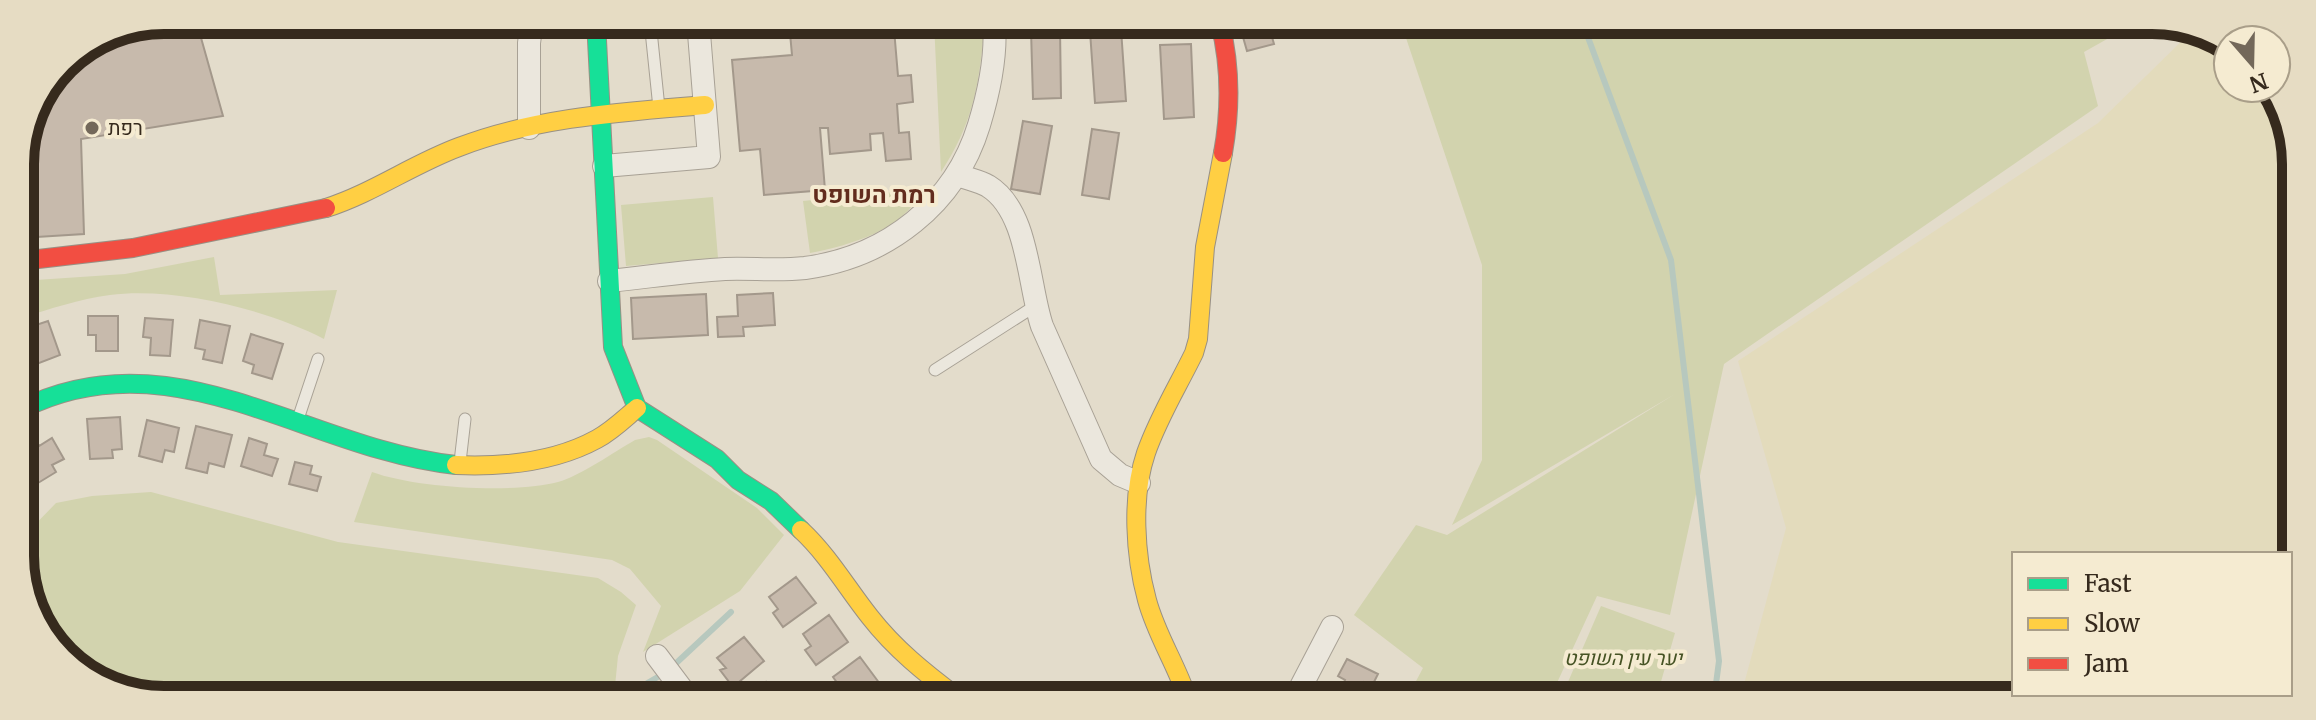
<svg xmlns="http://www.w3.org/2000/svg" width="2316" height="720" font-family="Merriweather,Heebo,serif">
  <style>
    .farmland { fill: #e3dbbc }
    .green { fill: #d2d3ae }
    .lines { fill: none; stroke-linecap: round; stroke-linejoin: round }
    .stream { stroke: #b7c8be; stroke-width: 6 }
    .building { fill: #c7baac; stroke: #a3988b; stroke-width: 2 }
    .lane-casing { stroke: #a8a195; stroke-width: 13 }
    .street-casing { stroke: #a8a195; stroke-width: 24 }
    .fast-casing { stroke: #989084; stroke-width: 20 }
    .slow-casing { stroke: #989084; stroke-width: 20 }
    .jam-casing { stroke: #989084; stroke-width: 20 }
    .lane { stroke: #ebe7dd; stroke-width: 11 }
    .street { stroke: #ebe7dd; stroke-width: 22 }
    .fast { stroke: #16e098; stroke-width: 18 }
    .slow { stroke: #ffcf43; stroke-width: 18 }
    .jam { stroke: #f24e42; stroke-width: 18 }
    .poi-dot { fill: #73685a; stroke: #f5ebd1; stroke-width: 3 }
    .labels { text-anchor: middle; stroke-width: 8; stroke-linejoin: round; paint-order: stroke }
    .poi-label { font-size: 20px; fill: #362a1d; stroke: #f5ebd1; text-anchor: start }
    .park-label { font-size: 20px; font-style: italic; fill: #465324; stroke: #f5ebd1 }
    .quarter-label { font-size: 24px; font-weight: bold; fill: #622c1d; stroke: #f5ebd1 }
    .rim { fill: none; stroke: #362a1d; stroke-width: 10 }
  </style>
  <rect width="100%" height="100%" fill="#e3dccb"/>
  <path class="farmland" d="M2195 28 2228 49V88H2269L2293 137 2290 595V554H2014V694H2176L2161 700 1740 699 1786 528 1738 361 2098 123Z"/>
  <path class="green" d="M934 22H983L984 31C979 87 972 125 941 172Z
    M1401 23 2132 25 2084 52 2098 106 1724 364 1670 615 1597 596 1550 698H1407L1423 668 1354 615 1416 525 1447 535 1675 394 1452 525 1482 460V265Z
    M923 189C904 230 851 245 810 253L803 201Z
    M713 197 718 258 626 266 621 205Z
    M214 257 220 295 337 290 324 339C266 309 175 287 110 295 79 299 50 309 21 318V281L125 274Z
    M649 437 657 440 757 508 784 535 740 591 643 652 661 606 630 569 612 560 354 522 372 472C416 488 513 494 558 482 580 476 614 452 635 440Z
    M151 492 338 542 598 578 621 592 636 605 618 656 614 696 127 695 56 651 23 583 22 538 56 503 92 496Z
    M1601 606 1675 633 1656 699 1561 698Z"/>
  <g class="lines">
    <path class="stream" d="M1583 24 1671 260 1719 661 1714 699
      M672 667 731 612
      M629 696 630 693 663 674"/>
  </g>
  <path class="building" d="M164 20H196L223 116 81 139 84 234 21 238 20 155 63 62 110 31Z
    M789 22H809L810 36 894 29 898 76 911 75 913 102 897 104 899 133 909 132 911 159 886 161 883 133 870 134 871 150 830 154 828 128H820L825 190 764 195 760 149 740 151 732 60 792 55Z
    M1239 23H1268L1274 44 1247 51Z
    M1060 29 1061 98 1033 99 1031 30Z
    M1121 29 1126 101 1095 103 1090 31Z
    M1191 44 1194 117 1164 119 1160 45Z
    M1023 121 1052 126 1040 194 1011 189Z
    M1092 129 1119 133 1109 199 1082 195Z
    M773 293 775 325 743 327 744 336 718 337 717 317 738 316 737 295Z
    M706 294 708 335 633 339 631 298Z
    M88 316H118V351H96V335H88Z
    M145 318 173 320 170 356 150 355 151 338 143 337Z
    M200 320 230 326 222 363 203 359 205 350 195 348Z
    M48 321 60 355 34 365 30 353 22 356 21 330Z
    M251 334 283 344 272 379 252 373 254 365 243 361Z
    M120 417 122 449 112 450 113 458 90 459 87 419Z
    M147 420 179 428 174 452 165 450 162 462 139 456Z
    M196 426 232 435 224 467 209 463 207 473 186 468Z
    M52 438 64 459 52 465 56 472 38 483 22 457V448L36 440 39 446Z
    M249 438 267 444 264 455 278 459 272 476 241 466Z
    M295 462 312 466 310 474 321 477 317 491 289 484Z
    M796 577 816 603 783 627 773 613 778 609 769 597Z
    M829 615 848 642 816 665 805 650 811 646 803 634Z
    M744 637 764 661 733 687 720 670 726 668 717 658Z
    M860 657 880 684 863 697H837L833 691 840 687 833 677Z
    M1347 659 1378 674 1372 686 1364 682 1356 698 1340 691 1345 680 1338 676Z
    M766 682 774 693 782 687 790 697 748 696Z"/>
  <g class="lines">
    <g class="lane-casing">
      <path id="lane" d="M650 21 659 108
        M935 370 1035 306
        M298 419 318 359
        M460 462 465 419"/>
    </g>
    <g class="street-casing">
      <path id="street" d="M529 128V43L532 21
        M604 166 709 157 698 21
        M958 175C968 179 979 181 988 186 1029 211 1028 285 1042 326L1101 459 1120 475 1139 483
        M609 281C648 277 687 271 725 269 752 268 778 271 805 268 887 257 955 204 979 125 989 92 997 56 994 22
        M657 656 687 696
        M1295 698 1332 627"/>
    </g>
    <g class="fast-casing">
      <path id="fast" d="M596 21 613 347 637 408 717 459 738 480 771 501 801 530
        M22 409C172 333 309 450 456 465"/>
    </g>
    <g class="slow-casing">
      <path id="slow" d="M326 208C373 193 413 164 459 147 537 117 623 112 705 105
        M456 465C503 467 555 462 597 439 612 431 624 419 637 408
        M801 530C828 555 847 588 870 617 895 649 925 673 957 697
        M1187 697C1176 664 1156 634 1147 600 1135 556 1131 497 1146 453 1158 418 1178 386 1194 353L1198 339 1205 247 1223 153"/>
    </g>
    <g class="jam-casing">
      <path id="jam" d="M1220 23C1231 67 1231 108 1223 153
        M21 261 133 248 326 208"/>
    </g>
    <use href="#lane" class="lane"/>
    <use href="#street" class="street"/>
    <use href="#fast" class="fast"/>
    <use href="#slow" class="slow"/>
    <use href="#jam" class="jam"/>
  </g>
  <circle class="poi-dot" cx="92" cy="128" r="8"/>
  <g class="labels">
    <g class="poi-label">
      <text x="108" y="135">רפת</text>
    </g>
    <g class="park-label">
      <text x="1623" y="665">יער עין השופט</text>
    </g>
    <g class="quarter-label">
      <text x="874" y="203">רמת השופט</text>
    </g>
  </g>
  <path d="M0 0H2316V720H0ZM164 34H2152A130 130 0 0 1 2282 164V556A130 130 0 0 1 2152 686H164A130 130 0 0 1 34 556V164A130 130 0 0 1 164 34Z" fill="#e6dcc3" fill-rule="evenodd"/>
  <path class="rim" d="M164 34H2152A130 130 0 0 1 2282 164V556A130 130 0 0 1 2152 686H164A130 130 0 0 1 34 556V164A130 130 0 0 1 164 34Z"/>
  <rect x="2012" y="552" width="280" height="144" fill="#f5ebd1" stroke="#a99e89" stroke-width="2"/>
  <rect x="2028" y="578" width="40" height="12" fill="#16e098" stroke="#a99e89" stroke-width="2"/>
  <text x="2084" y="592" font-size="24" fill="#362a1d">Fast</text>
  <rect x="2028" y="618" width="40" height="12" fill="#ffcf43" stroke="#a99e89" stroke-width="2"/>
  <text x="2084" y="632" font-size="24" fill="#362a1d">Slow</text>
  <rect x="2028" y="658" width="40" height="12" fill="#f24e42" stroke="#a99e89" stroke-width="2"/>
  <text x="2084" y="672" font-size="24" fill="#362a1d">Jam</text>
  <g transform="translate(2252 64) rotate(160)"><circle r="38" fill="#f5ebd1" stroke="#a99e89" stroke-width="2"/>
  <path d="M0-6L14 30L0 20L-14 30Z" fill="#73685a"/>
  <text y="-12" font-size="22" font-weight="bold" text-anchor="middle" fill="#362a1d">N</text>
  </g>
</svg>
